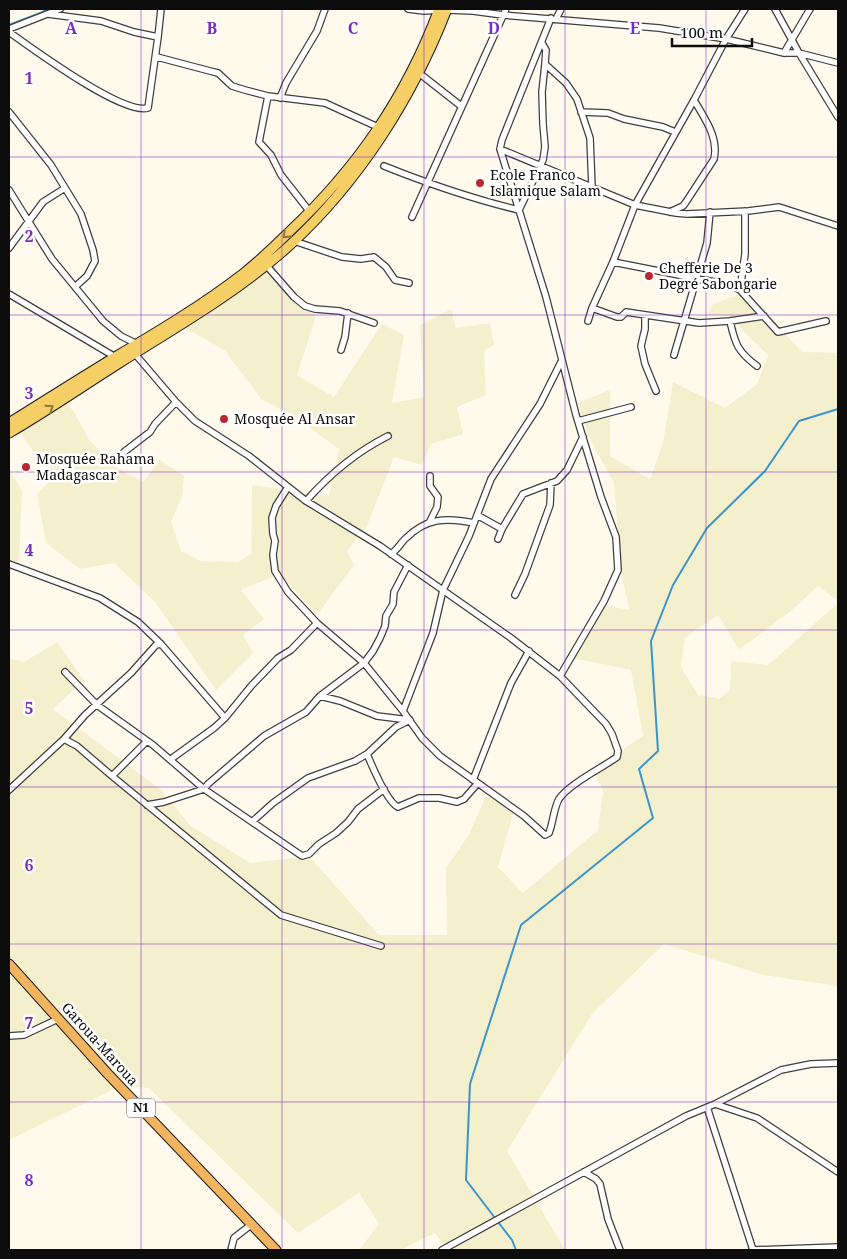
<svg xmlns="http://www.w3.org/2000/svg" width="847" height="1259" font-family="'Noto Serif',serif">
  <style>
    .farmland { fill: #f4efcd }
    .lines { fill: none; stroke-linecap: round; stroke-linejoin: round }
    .stream { stroke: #3b95ca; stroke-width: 2 }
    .minor-casing { stroke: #3f3f3f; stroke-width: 8 }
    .primary-casing { stroke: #1d1d1d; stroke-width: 11 }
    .trunk-casing { stroke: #1d1d1d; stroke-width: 11 }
    .minor { stroke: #fff; stroke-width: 5.5 }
    .primary { stroke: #f5ce66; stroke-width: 9 }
    .trunk { stroke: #f3b45f; stroke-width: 9 }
    .oneway { stroke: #8c773e }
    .grid { fill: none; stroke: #7b2cbf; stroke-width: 1; stroke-opacity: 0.55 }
    .poi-dot { fill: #b92833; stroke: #fff; stroke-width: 2 }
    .labels { text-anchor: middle; stroke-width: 5; stroke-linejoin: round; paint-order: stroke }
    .shield { fill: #fff; stroke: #555; stroke-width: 1 }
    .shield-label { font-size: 12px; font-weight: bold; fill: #0c0c0c }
    .poi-label { font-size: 14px; fill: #0c0c0c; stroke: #fff; text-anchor: start }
    .street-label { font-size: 14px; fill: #0c0c0c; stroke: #fff }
    .grid-label { font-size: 16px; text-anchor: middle; font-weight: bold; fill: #7b2cbf; stroke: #fff; stroke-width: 5; stroke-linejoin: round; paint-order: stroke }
  </style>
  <rect width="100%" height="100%" fill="#fffaec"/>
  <path class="farmland" d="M272 260 279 276 316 316 297 375 334 397 382 324 404 335 392 403 424 397 420 325 451 309 456 328 490 323 494 345 484 351 486 395 457 407 463 434 431 444 422 465 394 457 367 526 347 551 354 565 317 615 280 574 241 590 264 619 243 635 253 653 216 690 155 602 114 563 80 569 46 543 37 494 53 478 25 440 19 427 63 399 74 412 90 441 114 466 143 482 160 460 184 476 182 497 171 522 181 551 201 561 238 562 251 554 252 485 329 496 339 449 292 415 262 400 225 351 181 325Z
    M746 292 802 352 838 353V601L818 586 792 610 739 650 718 615 685 638 681 667 699 696 701 695 719 699 730 690 731 661 768 665 838 603V986L763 975 664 944 592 1014 507 1151 565 1250H447L435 1233 400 1250H359L379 1224 359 1193 298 1233 149 1088 120 1086 9 1140V658L24 662 57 642 84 680 53 709 160 789 191 826 250 863 309 856 379 935H447L446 868 468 836 486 796 515 807 498 867 523 893 598 830 603 790 592 769 643 736 631 670 572 658 605 605 629 610 621 570 614 483 589 437 578 403 610 390V456L650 479 663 443 673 382 725 408 757 384 768 355 745 333 731 316 708 315 713 304Z
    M9 468 22 491 19 560 9 574Z"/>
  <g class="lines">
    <path class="stream" d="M9 25 43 12 46 9
      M495 1218 466 1180 470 1084 521 925 653 818 639 769 658 751 651 641 673 585 707 528 765 471 799 421 838 409
      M498 1222 512 1240 516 1250"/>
    <g class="minor-casing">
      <path id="minor" d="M408 9 424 11 439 10
        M775 9 799 53 838 117
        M447 10 473 11 503 15 659 28 726 39 784 53H799L838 63
        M551 18 502 140 500 149 546 297 576 415 601 497 616 537 618 570 604 601 560 676
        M556 19 561 9
        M9 29 60 9
        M9 32C33 49 122 115 148 108L158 37 134 32 101 21 48 14
        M158 37 161 9
        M542 43 546 50 545 64 566 83 577 99 590 138 592 187
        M784 53 810 9
        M157 57 210 71 218 73 232 86 245 90 268 96 325 103 380 128
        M419 73 461 106
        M268 96 259 142 271 155 281 175 310 212
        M280 98 286 83 317 31 325 9
        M9 112 51 165 81 214 93 250 95 261 87 276 76 286
        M581 112 608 113 624 119 663 127 675 132
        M500 149 635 205 676 213 687 214 748 211 779 207 838 226
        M384 166C429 184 473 199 519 210L543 160 545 147 543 124 542 92 545 64
        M9 190 52 259 103 321 121 336 137 344
        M670 212 683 206 686 202 714 159C719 137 704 118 694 100
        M412 217 506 9
        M294 241 342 257 361 259 374 257 386 267 395 280 409 283
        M9 248 43 202 65 188
        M613 262 730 285 740 290 778 332 826 321
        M266 265 294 297 305 306 315 309 340 311 374 323
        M740 290 745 254V211
        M9 294 117 358
        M592 308 617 317H621L626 312 699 323 730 321 764 316
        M645 315V329L641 346 645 364 656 391
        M588 321 592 308 613 262 635 205 694 100 726 39 745 9
        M730 321C735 344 738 352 757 366
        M341 350 345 337 348 313
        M135 354 176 402 195 421 249 456 306 501 380 546 511 638 560 676 606 724 612 734 618 751 617 757C602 768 569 784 559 799 554 807 553 823 549 833L545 835 524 816 440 756 422 738 403 711 433 633 443 590 469 536 491 479 540 404 561 362
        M674 355 707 243 710 212
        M578 421 631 407
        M124 452 150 432 155 424 176 402
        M288 487 276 506 272 518 273 534 275 541 273 555 275 571 288 592 317 623 364 663 403 711
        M306 501C329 475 356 452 388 436
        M477 515 502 529
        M429 523 437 507 438 497 430 486V476
        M498 539 502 529 523 494 557 481 567 470 583 437
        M391 554C397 550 400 544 405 539 426 518 446 517 474 523
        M9 564 100 598 138 622 161 644 225 718
        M515 595 525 574 550 505 551 483
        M65 672 97 705 153 745 204 789 302 856 309 854 319 844 336 833 348 822 358 809 384 789
        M320 696 340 701 377 716 409 720
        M64 739 77 746 112 776 147 741
        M367 754C372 766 387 802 398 807L419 798H439L457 802 464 799 478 783
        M171 759 214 728 225 718 252 685 278 658 291 650 317 623
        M112 776 281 915 381 946
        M473 780 511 683 529 651
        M9 790 64 739 85 715 131 673 156 645 161 644
        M147 805 164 802 204 789 208 784 264 736 306 712 320 696 364 663 373 651 380 638 385 626 386 616 393 604 394 592 408 565
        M253 821 273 803 308 778 355 761 367 754 396 727 410 720
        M9 1036 24 1035 58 1019
        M715 1104 781 1070 811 1064 838 1063
        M707 1107 753 1250
        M584 1172 596 1179 600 1184 608 1219 620 1250
        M231 1250 234 1238 252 1224
        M442 1250 686 1116 715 1104 757 1118 838 1172
        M752 1250 838 1247"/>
    </g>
    <g class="primary-casing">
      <path id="primary" d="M9 423C44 401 79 379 115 357 159 331 204 304 244 273 260 260 275 246 289 232 357 168 406 97 439 9
        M9 433C47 411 83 386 121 362 178 326 238 292 289 246 359 182 413 97 447 9"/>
    </g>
    <g class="trunk-casing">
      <path id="trunk" d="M9 964 107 1073 276 1250"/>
    </g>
    <use href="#minor" class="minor"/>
    <use href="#primary" class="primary"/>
    <use href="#trunk" class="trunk"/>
  </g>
  <defs><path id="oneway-chevron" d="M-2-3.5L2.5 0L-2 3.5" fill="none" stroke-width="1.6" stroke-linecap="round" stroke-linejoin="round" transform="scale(1.25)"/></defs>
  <g class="oneway">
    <use href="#oneway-chevron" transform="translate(286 235) rotate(136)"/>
    <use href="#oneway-chevron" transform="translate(50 408) rotate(-33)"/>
  </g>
  <path class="grid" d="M141 9V1250M282 9V1250M424 9V1250M565 9V1250M706 9V1250M9 157H838M9 315H838M9 472H838M9 630H838M9 787H838M9 944H838M9 1102H838"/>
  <g class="poi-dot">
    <circle cx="480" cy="183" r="5"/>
    <circle cx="649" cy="276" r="5"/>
    <circle cx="224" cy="419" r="5"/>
    <circle cx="26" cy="467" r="5"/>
  </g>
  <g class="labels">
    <rect class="shield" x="127" y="1098.5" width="28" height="19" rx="4"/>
    <g class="shield-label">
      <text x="141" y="1112">N1</text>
    </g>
    <g class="poi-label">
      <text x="490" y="180">Ecole Franco<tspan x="490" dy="16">Islamique Salam</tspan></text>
      <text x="659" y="273">Chefferie De 3<tspan x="659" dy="16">Degré Sabongarie</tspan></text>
      <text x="234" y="424">Mosquée Al Ansar</text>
      <text x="36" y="464">Mosquée Rahama<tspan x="36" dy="16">Madagascar</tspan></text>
    </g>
    <g class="street-label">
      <text transform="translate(100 1044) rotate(48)" y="5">Garoua-Maroua</text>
    </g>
  </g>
  <g class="grid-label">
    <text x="71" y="34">A</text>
    <text x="212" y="34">B</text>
    <text x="353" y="34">C</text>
    <text x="494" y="34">D</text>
    <text x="635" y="34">E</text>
    <text x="29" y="84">1</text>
    <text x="29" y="242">2</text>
    <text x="29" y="399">3</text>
    <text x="29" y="556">4</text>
    <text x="29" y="714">5</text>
    <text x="29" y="871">6</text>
    <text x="29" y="1029">7</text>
    <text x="29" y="1186">8</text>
  </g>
  <rect width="847" height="1259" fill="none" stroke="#0c0c0c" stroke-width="20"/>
  <path d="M672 38v8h80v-8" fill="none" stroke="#0c0c0c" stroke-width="2.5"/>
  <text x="680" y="38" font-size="15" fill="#0c0c0c" stroke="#ffffff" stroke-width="4" paint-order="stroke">100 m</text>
</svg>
